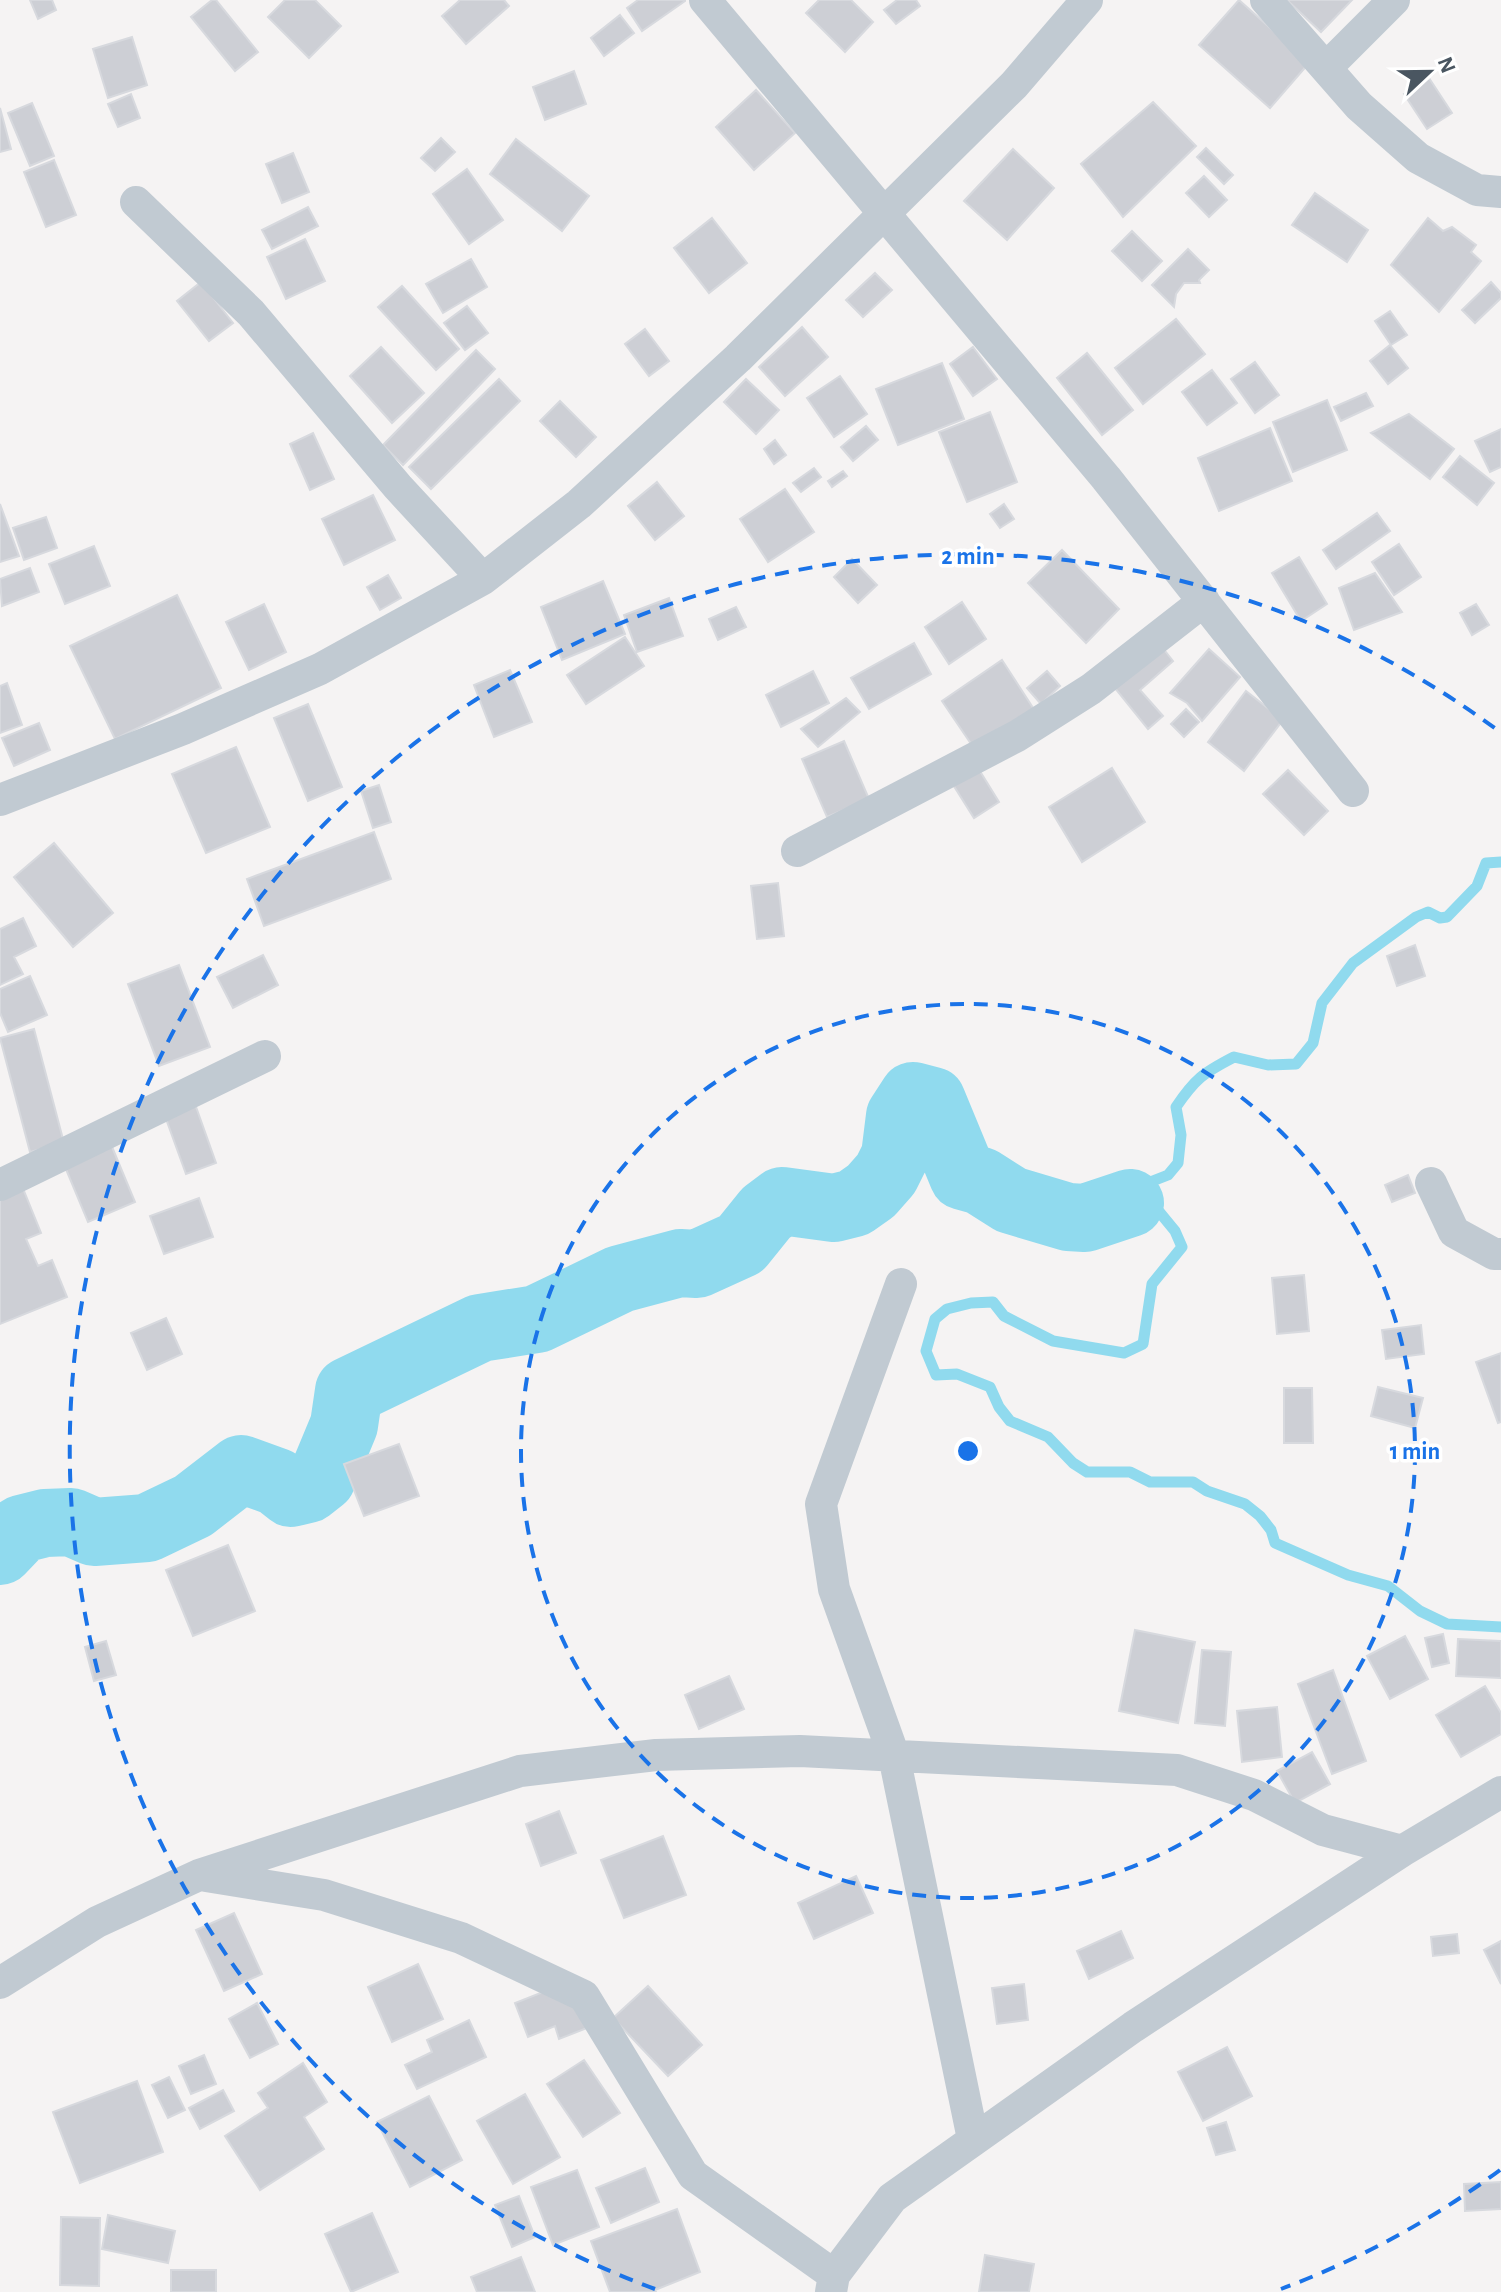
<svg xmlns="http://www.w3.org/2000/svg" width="1501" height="2292" font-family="'Alegreya Sans',sans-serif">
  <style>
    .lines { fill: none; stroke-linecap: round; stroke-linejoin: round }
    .stream { stroke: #90daee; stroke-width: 11 }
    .river { stroke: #90daee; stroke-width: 68 }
    .building { fill: #cdcfd5; stroke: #d7d9de; stroke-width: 2 }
    .minor { stroke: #c1cad2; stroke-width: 32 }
    .ring { fill: none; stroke: #1a73e8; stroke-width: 4; stroke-dasharray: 14 10 }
    .centre { fill: #1a73e8; stroke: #fff; stroke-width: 4 }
    .ring-label { font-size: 24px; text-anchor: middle; font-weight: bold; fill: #1a73e8; stroke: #fff; stroke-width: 7; stroke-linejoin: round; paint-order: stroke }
  </style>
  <rect width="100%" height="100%" fill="#f5f3f3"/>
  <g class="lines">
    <path class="stream" d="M1130 1203H1152L1175 1231 1182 1247 1152 1284 1143 1344 1124 1353 1053 1341 1004 1316 993 1302 971 1303 947 1309 935 1319 926 1351 936 1375 957 1374 990 1387 999 1407 1010 1421 1048 1437 1073 1463 1087 1472H1130L1150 1482H1193L1207 1491 1245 1504 1260 1516 1271 1530 1275 1543 1348 1575 1388 1586 1420 1611 1447 1624 1501 1627
      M1130 1203 1145 1184 1168 1175 1178 1163 1181 1135 1176 1107C1195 1079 1203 1073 1234 1057L1268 1065 1296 1064 1313 1043 1322 1003 1353 963 1416 917 1428 912 1440 918 1447 917 1477 886 1486 863 1501 862"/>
    <path class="river" d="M0 1551 21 1529 45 1523 71 1522 94 1532 147 1528 193 1506 241 1469 277 1482 291 1493 308 1489 322 1478 344 1425 349 1391 480 1328 537 1319 620 1279 680 1263 697 1264 741 1244 766 1213 782 1201 834 1208 854 1203 871 1191 886 1174 895 1156 900 1116 913 1096 932 1101 963 1176 981 1181 1011 1200 1068 1217 1085 1218 1130 1203"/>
  </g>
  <path class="building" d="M30 0H52L56 10 38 19Z
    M212 0H216L258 52 235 71 191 17Z
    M285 0H315L341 26 309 58 268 17Z
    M460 0H504L509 6 466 44 442 16Z
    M638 0H685V1L642 31 627 8Z
    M819 0H851L873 22 845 52 806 13Z
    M897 0H916L920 6 896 24 884 10Z
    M1239 0 1309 63 1270 108 1199 45Z
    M1287 0H1352L1321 32Z
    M620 15 634 33 604 56 591 38Z
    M132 37 147 85 108 98 93 49Z
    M574 71 586 104 545 120 533 87Z
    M1429 78 1452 113 1427 129 1404 94Z
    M756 90 795 133 754 170 716 127Z
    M131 94 140 118 118 127 108 104Z
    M1153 102 1196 146 1123 217 1081 164Z
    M32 103 54 156 30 166 8 113Z
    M0 108 11 149 0 152Z
    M441 138 455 152 435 171 421 158Z
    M516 139 589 196 562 231 490 174Z
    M1206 148 1233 175 1224 184 1197 157Z
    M1013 149 1054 188 1007 240 964 201Z
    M293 153 309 192 282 203 266 164Z
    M54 160 76 215 46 227 24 172Z
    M467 169 503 220 469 244 433 194Z
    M1204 176 1227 200 1209 217 1186 193Z
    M1315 193 1368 230 1347 262 1292 225Z
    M308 207 318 226 272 249 262 230Z
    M712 218 747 263 709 293 674 248Z
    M1428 218 1443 231 1452 227 1476 245 1471 252 1481 261 1439 312 1391 265Z
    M1132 231 1162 261 1142 281 1112 251Z
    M305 239 325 281 286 299 267 257Z
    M1188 249 1209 270 1199 280 1200 283H1184L1176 294 1174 307 1152 285Z
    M471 259 487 287 443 313 426 284Z
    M875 273 892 290 863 317 846 300Z
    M201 282 233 323 209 341 177 301Z
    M1491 282 1501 293V298L1475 323 1462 310Z
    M402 286 459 349 436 370 378 307Z
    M467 306 488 333 465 350 444 323Z
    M1390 311 1407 335 1391 345 1375 321Z
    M1176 319 1205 354 1143 404 1115 368Z
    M802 327 828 357 785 396 759 367Z
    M645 329 669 361 649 376 625 344Z
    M1390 345 1408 368 1388 384 1370 361Z
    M381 347 424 393 392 423 350 376Z
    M973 347 997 379 973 396 950 364Z
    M476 350 495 369 403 465 383 445Z
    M1087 353 1133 410 1102 435 1057 378Z
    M1255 362 1279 395 1255 413 1231 379Z
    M942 363 964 419 898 445 876 389Z
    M1212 370 1237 403 1207 425 1182 392Z
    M840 376 867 414 834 437 807 398Z
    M499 379 520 401 431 489 409 467Z
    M746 379 779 410 756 434 724 402Z
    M1366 393 1373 406 1341 421 1334 407Z
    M1327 400 1347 450 1293 472 1273 422Z
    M560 401 596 437 576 457 540 421Z
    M990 412 1017 482 967 502 939 432Z
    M1409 414 1454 449 1430 479 1371 433Z
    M866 426 878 440 853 461 841 447Z
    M1270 428 1292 481 1219 511 1198 458Z
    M1501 429V467L1490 472 1475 441Z
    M313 433 334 479 310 490 290 444Z
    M775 440 786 455 774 464 764 449Z
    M1460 456 1494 483 1477 505 1443 477Z
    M814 468 821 477 801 492 793 483Z
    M843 471 847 476 832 487 828 481Z
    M657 482 684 516 655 540 628 506Z
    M785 489 814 532 768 562 740 519Z
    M373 495 395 540 344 565 322 519Z
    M0 504 19 556 0 562Z
    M1004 504 1014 519 1000 528 990 514Z
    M1377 513 1390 531 1336 569 1323 550Z
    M46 517 57 548 24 560 13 528Z
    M1399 544 1421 577 1394 595 1372 562Z
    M94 546 110 586 65 604 49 564Z
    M1062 550 1119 609 1086 643 1028 583Z
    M1299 557 1327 604 1301 621 1272 573Z
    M852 559 877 585 858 603 834 577Z
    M30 568 39 592 2 606 0 579Z
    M1375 573 1402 612 1354 630 1339 588Z
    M388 575 401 598 380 610 367 587Z
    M603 581 625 634 562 660 541 607Z
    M177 595 221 688 115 739 70 646Z
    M669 598 683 636 637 652 624 615Z
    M962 602 986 639 949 664 925 627Z
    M264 604 286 652 249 670 226 622Z
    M1476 604 1489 625 1472 635 1460 613Z
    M736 607 746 627 718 640 709 619Z
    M625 637 644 666 586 704 567 675Z
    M914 643 931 674 869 709 851 678Z
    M1162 647 1173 661 1140 690 1163 716 1148 729 1114 687Z
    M1209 649 1240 677 1202 721 1187 703 1170 693Z
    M1002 660 1037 714 978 754 942 701Z
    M510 670 532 722 494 737 474 685Z
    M813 671 829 703 781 727 766 695Z
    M1047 671 1060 686 1041 704 1027 688Z
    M7 683 22 725 0 733V686Z
    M1246 691 1283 720 1244 771 1208 742Z
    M846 698 860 712 818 747 801 729Z
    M308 704 342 787 308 801 274 718Z
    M1186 709 1199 722 1184 737 1171 724Z
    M39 723 50 750 14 766 2 738Z
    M844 741 869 799 827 817 802 759Z
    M236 747 270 827 206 853 172 774Z
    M978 768 999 802 974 818 952 783Z
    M1112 768 1145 822 1082 862 1049 807Z
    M1288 770 1328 811 1304 835 1263 794Z
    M379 785 391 822 373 828 361 791Z
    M374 832 391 879 264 926 247 879Z
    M54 843 113 913 73 947 14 877Z
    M778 883 784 936 757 939 751 886Z
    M23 918 36 946 14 957 23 974 0 985V929Z
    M1415 945 1425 976 1397 986 1387 956Z
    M263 955 278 985 233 1008 217 977Z
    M179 965 210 1047 159 1066 128 984Z
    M30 976 47 1015 8 1032 0 1013V989Z
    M34 1029 64 1143 30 1152 0 1038Z
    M195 1104 216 1163 186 1174 165 1116Z
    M110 1142 135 1202 88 1222 63 1162Z
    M1408 1175 1415 1193 1392 1202 1385 1185Z
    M22 1186 41 1233 26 1239 38 1266 52 1260 67 1297 0 1324V1195Z
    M199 1198 213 1237 164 1254 150 1216Z
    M1304 1275 1309 1331 1277 1334 1272 1278Z
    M166 1318 182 1354 147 1370 131 1333Z
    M1421 1325 1424 1354 1386 1359 1382 1330Z
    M1501 1353V1422L1498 1423 1476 1362Z
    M1378 1387 1423 1398 1415 1428 1371 1416Z
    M1284 1388H1312L1313 1443H1284Z
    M399 1444 419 1496 364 1516 344 1464Z
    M228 1545 255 1611 193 1636 166 1570Z
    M1135 1630 1195 1642 1178 1723 1119 1711Z
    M1443 1634 1449 1663 1432 1667 1425 1638Z
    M1405 1636 1428 1679 1390 1699 1367 1656Z
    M1458 1639 1501 1641V1678L1456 1676Z
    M106 1641 116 1675 94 1681 85 1647Z
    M1202 1650 1231 1652 1225 1726 1195 1723Z
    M1333 1670 1366 1761 1332 1774 1298 1684Z
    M729 1676 744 1709 699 1729 685 1695Z
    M1485 1686 1501 1713V1734L1461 1757 1436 1715Z
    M1277 1707 1282 1757 1242 1762 1237 1711Z
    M1312 1752 1330 1784 1295 1803 1277 1771Z
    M559 1811 576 1853 541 1866 526 1824Z
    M663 1836 686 1895 624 1918 601 1860Z
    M856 1876 873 1913 814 1939 798 1903Z
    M234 1913 262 1974 224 1991 196 1930Z
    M1121 1931 1133 1958 1089 1979 1077 1951Z
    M1457 1934 1459 1953 1433 1956 1431 1937Z
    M1501 1941V1984L1484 1950Z
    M418 1964 443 2019 392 2042 368 1987Z
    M1024 1984 1028 2020 997 2024 992 1988Z
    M648 1986 702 2045 668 2076 613 2018Z
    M553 1988 574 1994 587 2028 559 2039 555 2026 528 2037 515 2003Z
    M257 2003 278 2044 250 2058 229 2019Z
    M469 2020 486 2057 417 2089 405 2065 432 2052 427 2040Z
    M1227 2047 1252 2096 1203 2121 1178 2072Z
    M204 2055 216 2084 191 2094 179 2066Z
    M584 2060 620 2113 583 2137 547 2084Z
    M303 2063 327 2102 304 2117 324 2149 260 2190 225 2136 268 2108 258 2093Z
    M169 2077 185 2110 168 2118 152 2085Z
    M137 2081 163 2152 80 2183 53 2112Z
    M223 2090 234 2111 200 2129 189 2108Z
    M525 2094 560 2157 513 2184 477 2121Z
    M429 2096 462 2160 410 2187 377 2122Z
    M1226 2122 1235 2150 1216 2155 1207 2128Z
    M645 2168 659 2202 611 2223 596 2188Z
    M577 2170 599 2227 553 2245 531 2187Z
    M1501 2182V2209L1465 2211 1464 2184Z
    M519 2196 535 2237 512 2247 495 2205Z
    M677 2209 700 2272 655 2290 656 2292H610L591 2241Z
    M372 2213 398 2272 351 2292 325 2234Z
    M108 2215 175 2231 168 2263 102 2249Z
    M61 2217 100 2218 99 2286 60 2285Z
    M985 2255 1034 2264 1029 2292H979Z
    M521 2257 535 2292H477L471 2277Z
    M171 2270H216V2292H171Z"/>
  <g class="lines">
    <path class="minor" d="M705 0 1106 478 1353 791
      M1266 0 1359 106 1418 158 1477 190 1501 192
      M1326 68 1394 0
      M136 202 251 313 398 487 483 579
      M0 800 183 729 320 669 483 579 579 504 738 358 1014 85 1087 0
      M797 851 1017 736 1091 689 1204 601
      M1431 1183 1454 1232 1494 1254H1501
      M0 1185 265 1056
      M901 1284 821 1504 834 1589 894 1756 973 2139
      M206 1876 324 1895 461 1938 584 1996 693 2175 834 2275
      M0 1983 97 1922 199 1875 520 1771 656 1755 800 1751 1177 1770 1254 1795 1323 1830 1402 1851 1501 1792
      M831 2292 834 2275 892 2198 1133 2027 1402 1851"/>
  </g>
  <g class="ring">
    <circle cx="968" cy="1451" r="447"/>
    <path d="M1500 2170A895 895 0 0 1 1281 2289M655 2289A895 895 0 1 1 1500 732"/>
  </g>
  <circle cx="968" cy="1451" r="12" class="centre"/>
  <g class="ring-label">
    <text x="968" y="564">2 min</text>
    <text x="1415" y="1459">1 min</text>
  </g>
  <g transform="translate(1429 72) rotate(68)" stroke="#ffffff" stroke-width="6" paint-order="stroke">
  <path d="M0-6L14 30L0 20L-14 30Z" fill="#4a5661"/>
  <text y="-12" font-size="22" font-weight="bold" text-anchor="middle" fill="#4a5661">N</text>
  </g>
</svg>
